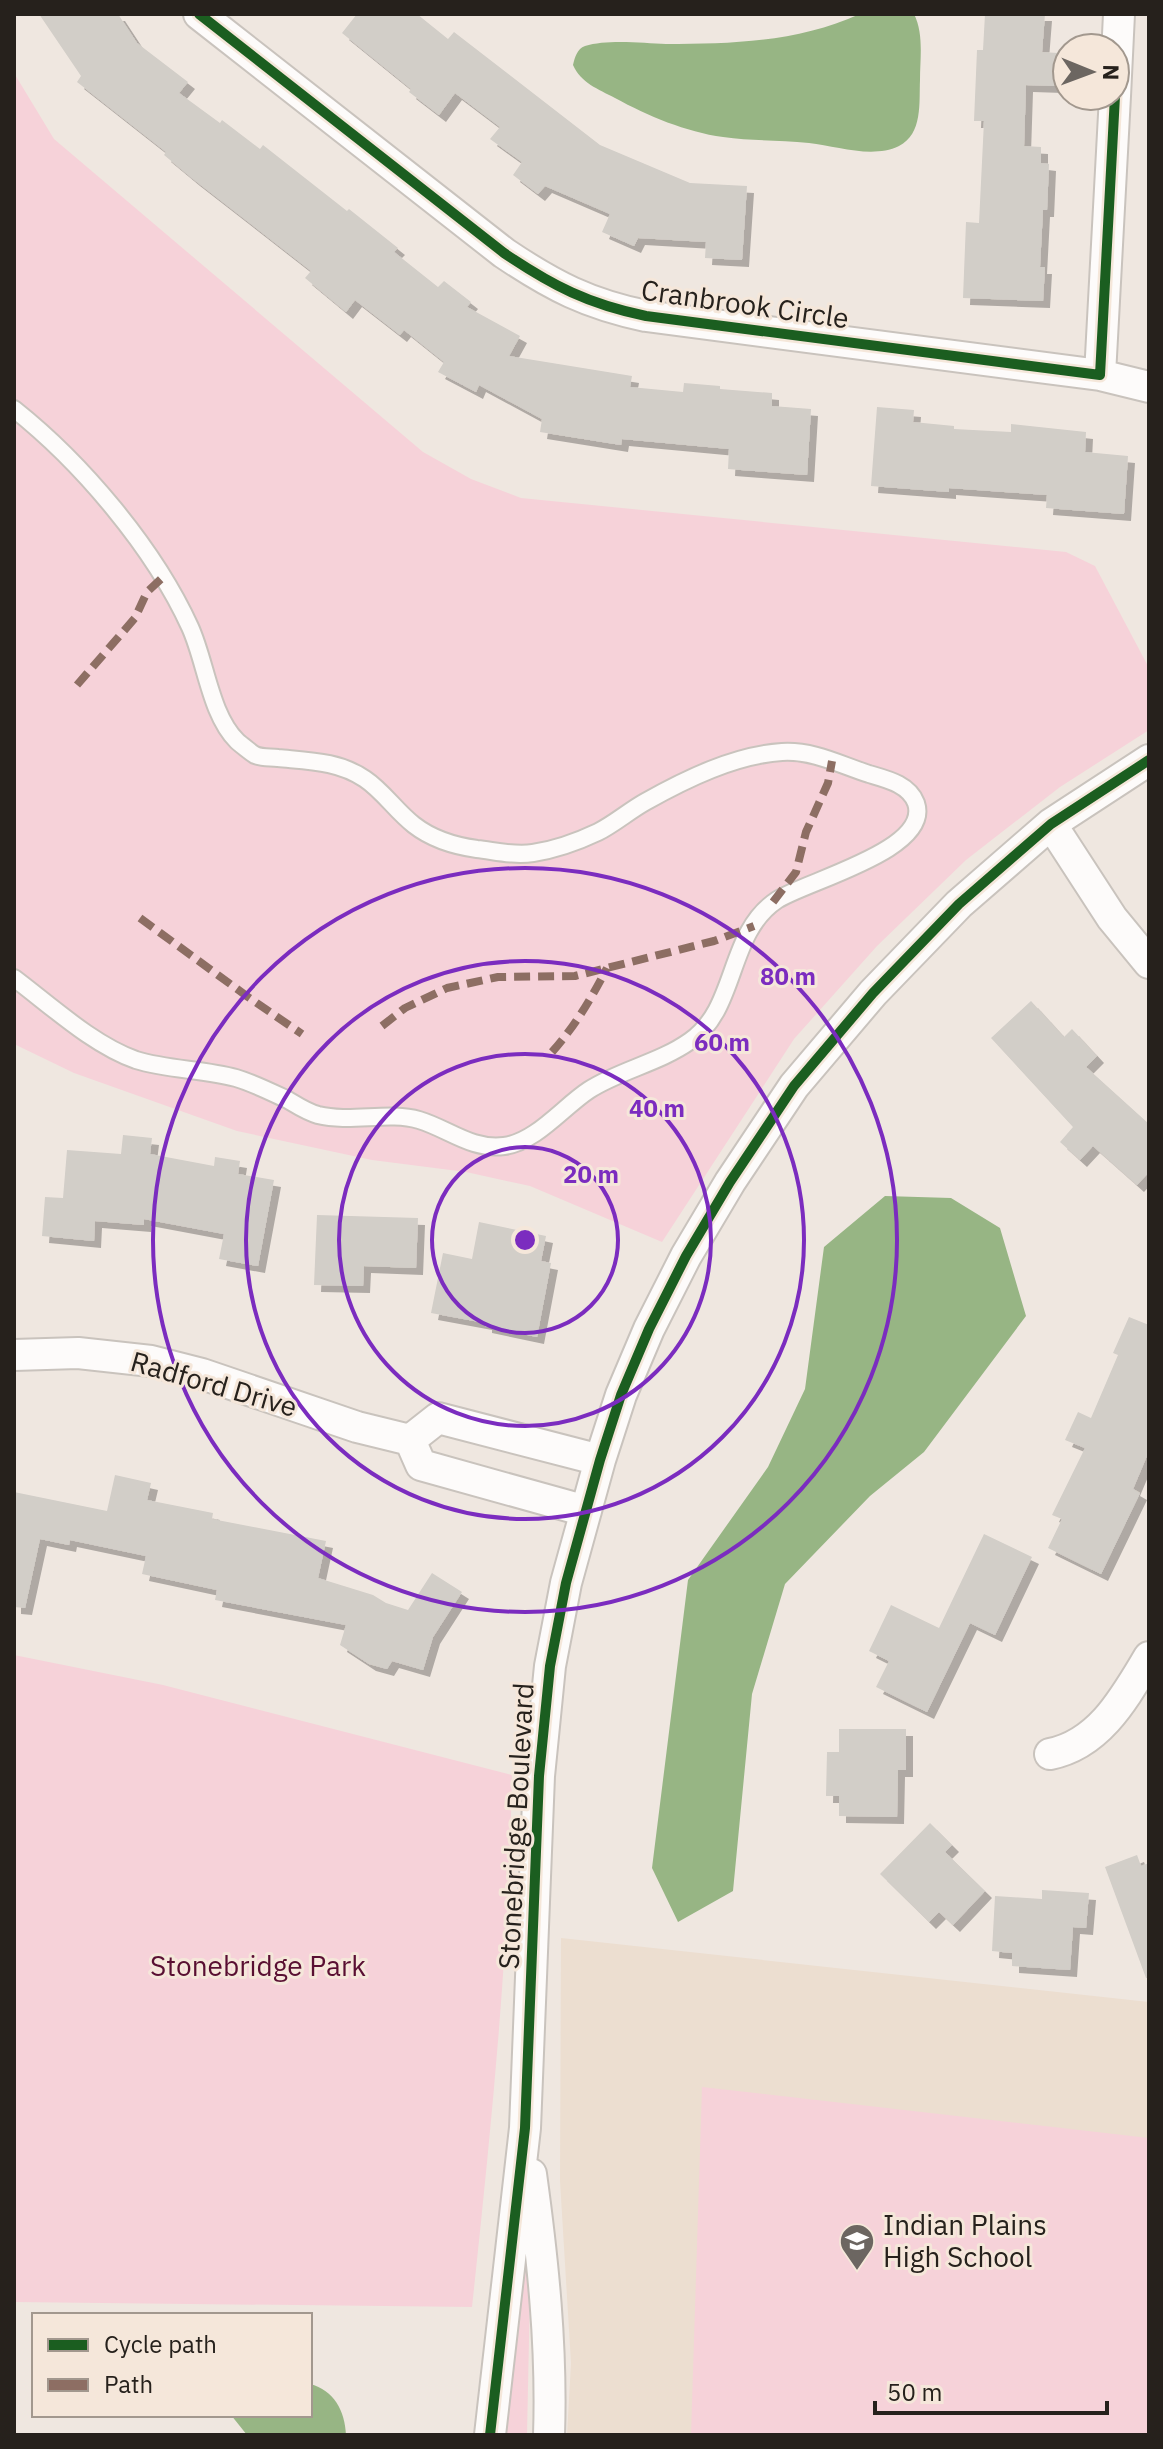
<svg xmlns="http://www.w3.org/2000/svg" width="1163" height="2449" font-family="'IBM Plex Sans',sans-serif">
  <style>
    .built { fill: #ecded0 }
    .green { fill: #f6d2d9 }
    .water { fill: #97b584 }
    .building { fill: #d2cec8; filter: url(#shadow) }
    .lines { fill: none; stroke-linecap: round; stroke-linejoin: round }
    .lane-casing { stroke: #c9c3bd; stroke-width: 20 }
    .street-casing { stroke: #c9c3bd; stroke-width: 34 }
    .lane { stroke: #fdfbfa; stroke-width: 16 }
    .street { stroke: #fdfbfa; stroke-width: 30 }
    .quiet { stroke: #8d6e63; stroke-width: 8; stroke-dasharray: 16 8; stroke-linecap: butt }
    .cycleway-casing { stroke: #f5e7da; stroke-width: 15 }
    .cycleway { stroke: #1b5e20; stroke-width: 10 }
    .ring { fill: none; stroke: #7b2cbf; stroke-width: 4 }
    .labels { text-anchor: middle; stroke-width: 6; stroke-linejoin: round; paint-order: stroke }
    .street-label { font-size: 28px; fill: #26211c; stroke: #f5e7da }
    .park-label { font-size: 28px; fill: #590f32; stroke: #f5e7da }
    .poi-label { font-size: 28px; fill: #26211c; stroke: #f5e7da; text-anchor: start }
    .centre { fill: #7b2cbf; stroke: #f5e7da; stroke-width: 4 }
    .ring-label { font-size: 24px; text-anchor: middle; font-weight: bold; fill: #7b2cbf; stroke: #f5e7da; stroke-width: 6; stroke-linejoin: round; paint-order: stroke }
  </style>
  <defs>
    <filter id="shadow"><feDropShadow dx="7" dy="7" stdDeviation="0" flood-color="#0004"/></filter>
  </defs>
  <rect width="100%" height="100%" fill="#efe7e0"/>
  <path class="built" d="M561 1938 1149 2002V2435H567L571 2363 560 2181Z"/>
  <path class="green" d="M14 73 54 139 423 452 471 479 521 498 1066 552 1095 566 1149 668V730L1060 787 966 860 877 946 794 1039 662 1242 530 1186 466 1172 372 1160 237 1131 74 1073 14 1044Z
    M14 1655 163 1685 512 1775C509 1953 491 2130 472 2307L14 2302Z
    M702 2087 1149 2138V2435H691Z
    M515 2244H531L527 2435H502Z"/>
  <path class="water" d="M860 14H914C924 34 920 58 920 80 919 102 923 134 899 146 872 159 837 146 809 143 780 140 752 141 723 137 686 132 648 116 615 98 598 89 581 83 573 65 575 57 577 49 585 46 607 39 643 43 666 44 732 44 798 42 860 14Z
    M885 1196 951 1198 1000 1228 1026 1316 924 1452 870 1496 785 1584 752 1694 733 1891 678 1922 652 1868 688 1580 768 1467 805 1389 824 1247Z
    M310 2384C334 2390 345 2411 346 2435H247L231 2415H310Z"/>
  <path class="building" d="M39 14H118L137 43 188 82 179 93 220 123 222 120 260 149 263 145 347 211 349 209 398 248 394 252 438 287 444 281 471 302 467 307 520 336 509 356 632 376 630 387 683 392 684 383 720 386V389L772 393V406L811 409 807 475 728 469 729 449 622 439 621 445 540 432 542 419 479 385 476 392 438 372 444 362 404 330 400 335 355 300 346 312 305 278 311 271 193 179 164 155 166 152 77 82 81 76Z
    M357 14H417L448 39 454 32 600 145 690 183 747 186 742 260 705 258 706 242 638 238 634 246 602 232 610 214 545 186 538 194 513 175 522 162 490 139 500 127 455 93 439 115 409 92 411 89 342 33Z
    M985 14H1045L1042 52 1058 53 1056 86 1026 85 1024 146 1041 147V163L1049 164 1047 210H1043L1040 267H1045L1043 301 963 298 966 222 979 223 984 121H974L977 50H983Z
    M877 407 914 410 913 422 954 426V429L1011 432V424L1086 432 1085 452 1128 456 1124 514 1046 508 1047 495 949 488V492L871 486Z
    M1031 1001 1064 1037 1072 1029 1097 1056 1086 1067 1149 1124V1172L1137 1185 1093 1146 1080 1160 1060 1142 1073 1127 991 1038Z
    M123 1135 152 1138 150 1154 214 1166 215 1157 240 1161 238 1174 274 1180 258 1266 219 1259 224 1234 144 1219V1225L95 1221 94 1241 42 1236 45 1197 63 1198 67 1150 121 1154Z
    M317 1215 418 1218 416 1268 364 1266 363 1286 314 1285Z
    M479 1222 546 1236 541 1261 551 1263 537 1337 485 1326V1323L431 1313 443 1253 472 1259Z
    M1129 1317 1149 1325V1451L1133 1489 1140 1493 1101 1574 1048 1548 1062 1519 1052 1515 1085 1448 1065 1440 1078 1412 1091 1418 1118 1355 1113 1353Z
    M115 1475 151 1483 147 1500 213 1513 212 1519 326 1541 318 1578 373 1595 386 1603 408 1610 432 1573 462 1592 433 1637 423 1670 392 1661 387 1669 369 1664 340 1645 346 1625 215 1600 217 1590 142 1574 146 1556 70 1540 69 1545 40 1539 25 1608 14 1607V1492L107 1511Z
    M984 1534 1032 1557 995 1635 970 1623 927 1712 876 1687 889 1661 869 1651 891 1605 939 1628Z
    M839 1729H906V1770H898L897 1817 839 1816V1796H826L827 1752H839Z
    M930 1823 952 1845 945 1852 985 1891 953 1925 939 1912 929 1922 880 1874Z
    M1137 1855 1141 1866 1149 1863V1978H1146L1105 1867Z
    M1042 1890 1089 1893 1086 1928 1073 1927 1070 1970 1012 1966V1953L992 1951 995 1896 1042 1899Z"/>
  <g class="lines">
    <g class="lane-casing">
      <path id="lane" d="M14 409C82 463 154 548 190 627 206 662 210 714 237 741 239 743 253 754 255 755 262 758 270 757 278 758 308 761 339 761 365 779 383 791 396 811 414 825 432 839 455 846 477 849 495 851 514 856 533 853 553 850 579 841 598 832 614 824 629 811 645 802 686 779 735 755 782 752 813 750 841 765 869 774 886 779 909 784 916 803 932 850 806 881 777 900 727 933 738 1008 690 1041 659 1063 620 1070 589 1090 563 1107 536 1142 504 1146 471 1150 449 1129 419 1120 389 1111 351 1123 318 1115 307 1112 298 1106 288 1100 271 1092 253 1083 236 1078 203 1069 168 1070 136 1060 93 1045 50 1005 14 978"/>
    </g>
    <g class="street-casing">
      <path id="street" d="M199 14 504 253C553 286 588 304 646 316L1100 375 1115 96
        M1115 96 1119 14
        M1100 375 1149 387
        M1051 824 1112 918 1149 963
        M14 1355 78 1353 151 1361 202 1374 357 1427 410 1440
        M410 1440 438 1418 600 1460
        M410 1440 421 1465 586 1511
        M1050 1754C1100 1744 1125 1697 1149 1657
        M531 2174C543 2261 552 2347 549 2435
        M490 2435 525 2128 539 1776 550 1666 566 1583 600 1460 621 1395 649 1329 686 1256 730 1182 794 1086 873 993 959 904 1051 824 1149 760"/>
    </g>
    <use href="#lane" class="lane"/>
    <use href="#street" class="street"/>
    <path class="quiet" d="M77 685 135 618 147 592 162 578
      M773 902 796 872 806 832 828 783 832 761
      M140 918 248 997 302 1034
      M382 1026 405 1008 447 988 498 977 575 976 714 941 754 926
      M552 1052C575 1026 591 999 607 968"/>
    <g class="cycleway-casing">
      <path id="cycleway" d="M199 14 504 253C553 286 588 304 646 316L1100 375 1115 96
        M490 2435 525 2128 539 1776 550 1666 566 1583 600 1460 621 1395 649 1329 686 1256 730 1182 794 1086 873 993 959 904 1051 824 1149 760"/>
    </g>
    <use href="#cycleway" class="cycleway"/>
  </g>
  <g class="ring">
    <circle cx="525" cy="1240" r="93"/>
    <circle cx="525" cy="1240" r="186"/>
    <circle cx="525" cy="1240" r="279"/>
    <circle cx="525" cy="1240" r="372"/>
  </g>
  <defs>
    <g id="school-pin" transform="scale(1.8)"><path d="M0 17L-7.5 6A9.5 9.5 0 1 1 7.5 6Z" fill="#6c6661" stroke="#f5e7da"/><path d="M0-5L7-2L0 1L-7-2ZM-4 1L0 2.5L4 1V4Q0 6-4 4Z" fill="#fff"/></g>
  </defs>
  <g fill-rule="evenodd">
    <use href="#school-pin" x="857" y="2241"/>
  </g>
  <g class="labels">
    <g class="street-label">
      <text transform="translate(745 304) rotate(8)" y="10">Cranbrook Circle</text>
      <text transform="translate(214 1384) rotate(16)" y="10">Radford Drive</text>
      <text transform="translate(516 1826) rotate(-87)" y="10">Stonebridge Boulevard</text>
    </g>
    <g class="park-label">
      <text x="258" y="1976">Stonebridge Park</text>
    </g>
    <g class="poi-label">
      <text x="883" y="2235">Indian Plains<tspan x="883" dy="32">High School</tspan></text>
    </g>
  </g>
  <circle cx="525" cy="1240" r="12" class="centre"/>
  <g class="ring-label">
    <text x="788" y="985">80 m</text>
    <text x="722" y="1051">60 m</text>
    <text x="657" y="1117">40 m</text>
    <text x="591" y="1183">20 m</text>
  </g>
  <rect width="1163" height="2449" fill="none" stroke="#26211c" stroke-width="32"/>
  <rect x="32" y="2313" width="280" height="104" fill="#f5e7da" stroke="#a2988e" stroke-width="2"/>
  <rect x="48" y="2339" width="40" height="12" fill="#1b5e20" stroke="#a2988e" stroke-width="2"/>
  <text x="104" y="2353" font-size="24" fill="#26211c">Cycle path</text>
  <rect x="48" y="2379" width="40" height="12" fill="#8d6e63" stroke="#a2988e" stroke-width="2"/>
  <text x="104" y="2393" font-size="24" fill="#26211c">Path</text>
  <g transform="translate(1091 72) rotate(91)"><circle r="38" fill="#f5e7da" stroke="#a2988e" stroke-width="2"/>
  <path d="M0-6L14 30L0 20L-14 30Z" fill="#6c6661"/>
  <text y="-12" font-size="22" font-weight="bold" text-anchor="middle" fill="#26211c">N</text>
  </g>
  <path d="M875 2401v12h232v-12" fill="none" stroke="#26211c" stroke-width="4"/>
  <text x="887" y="2401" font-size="24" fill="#26211c" stroke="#f5e7da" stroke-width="6" paint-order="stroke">50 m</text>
</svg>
